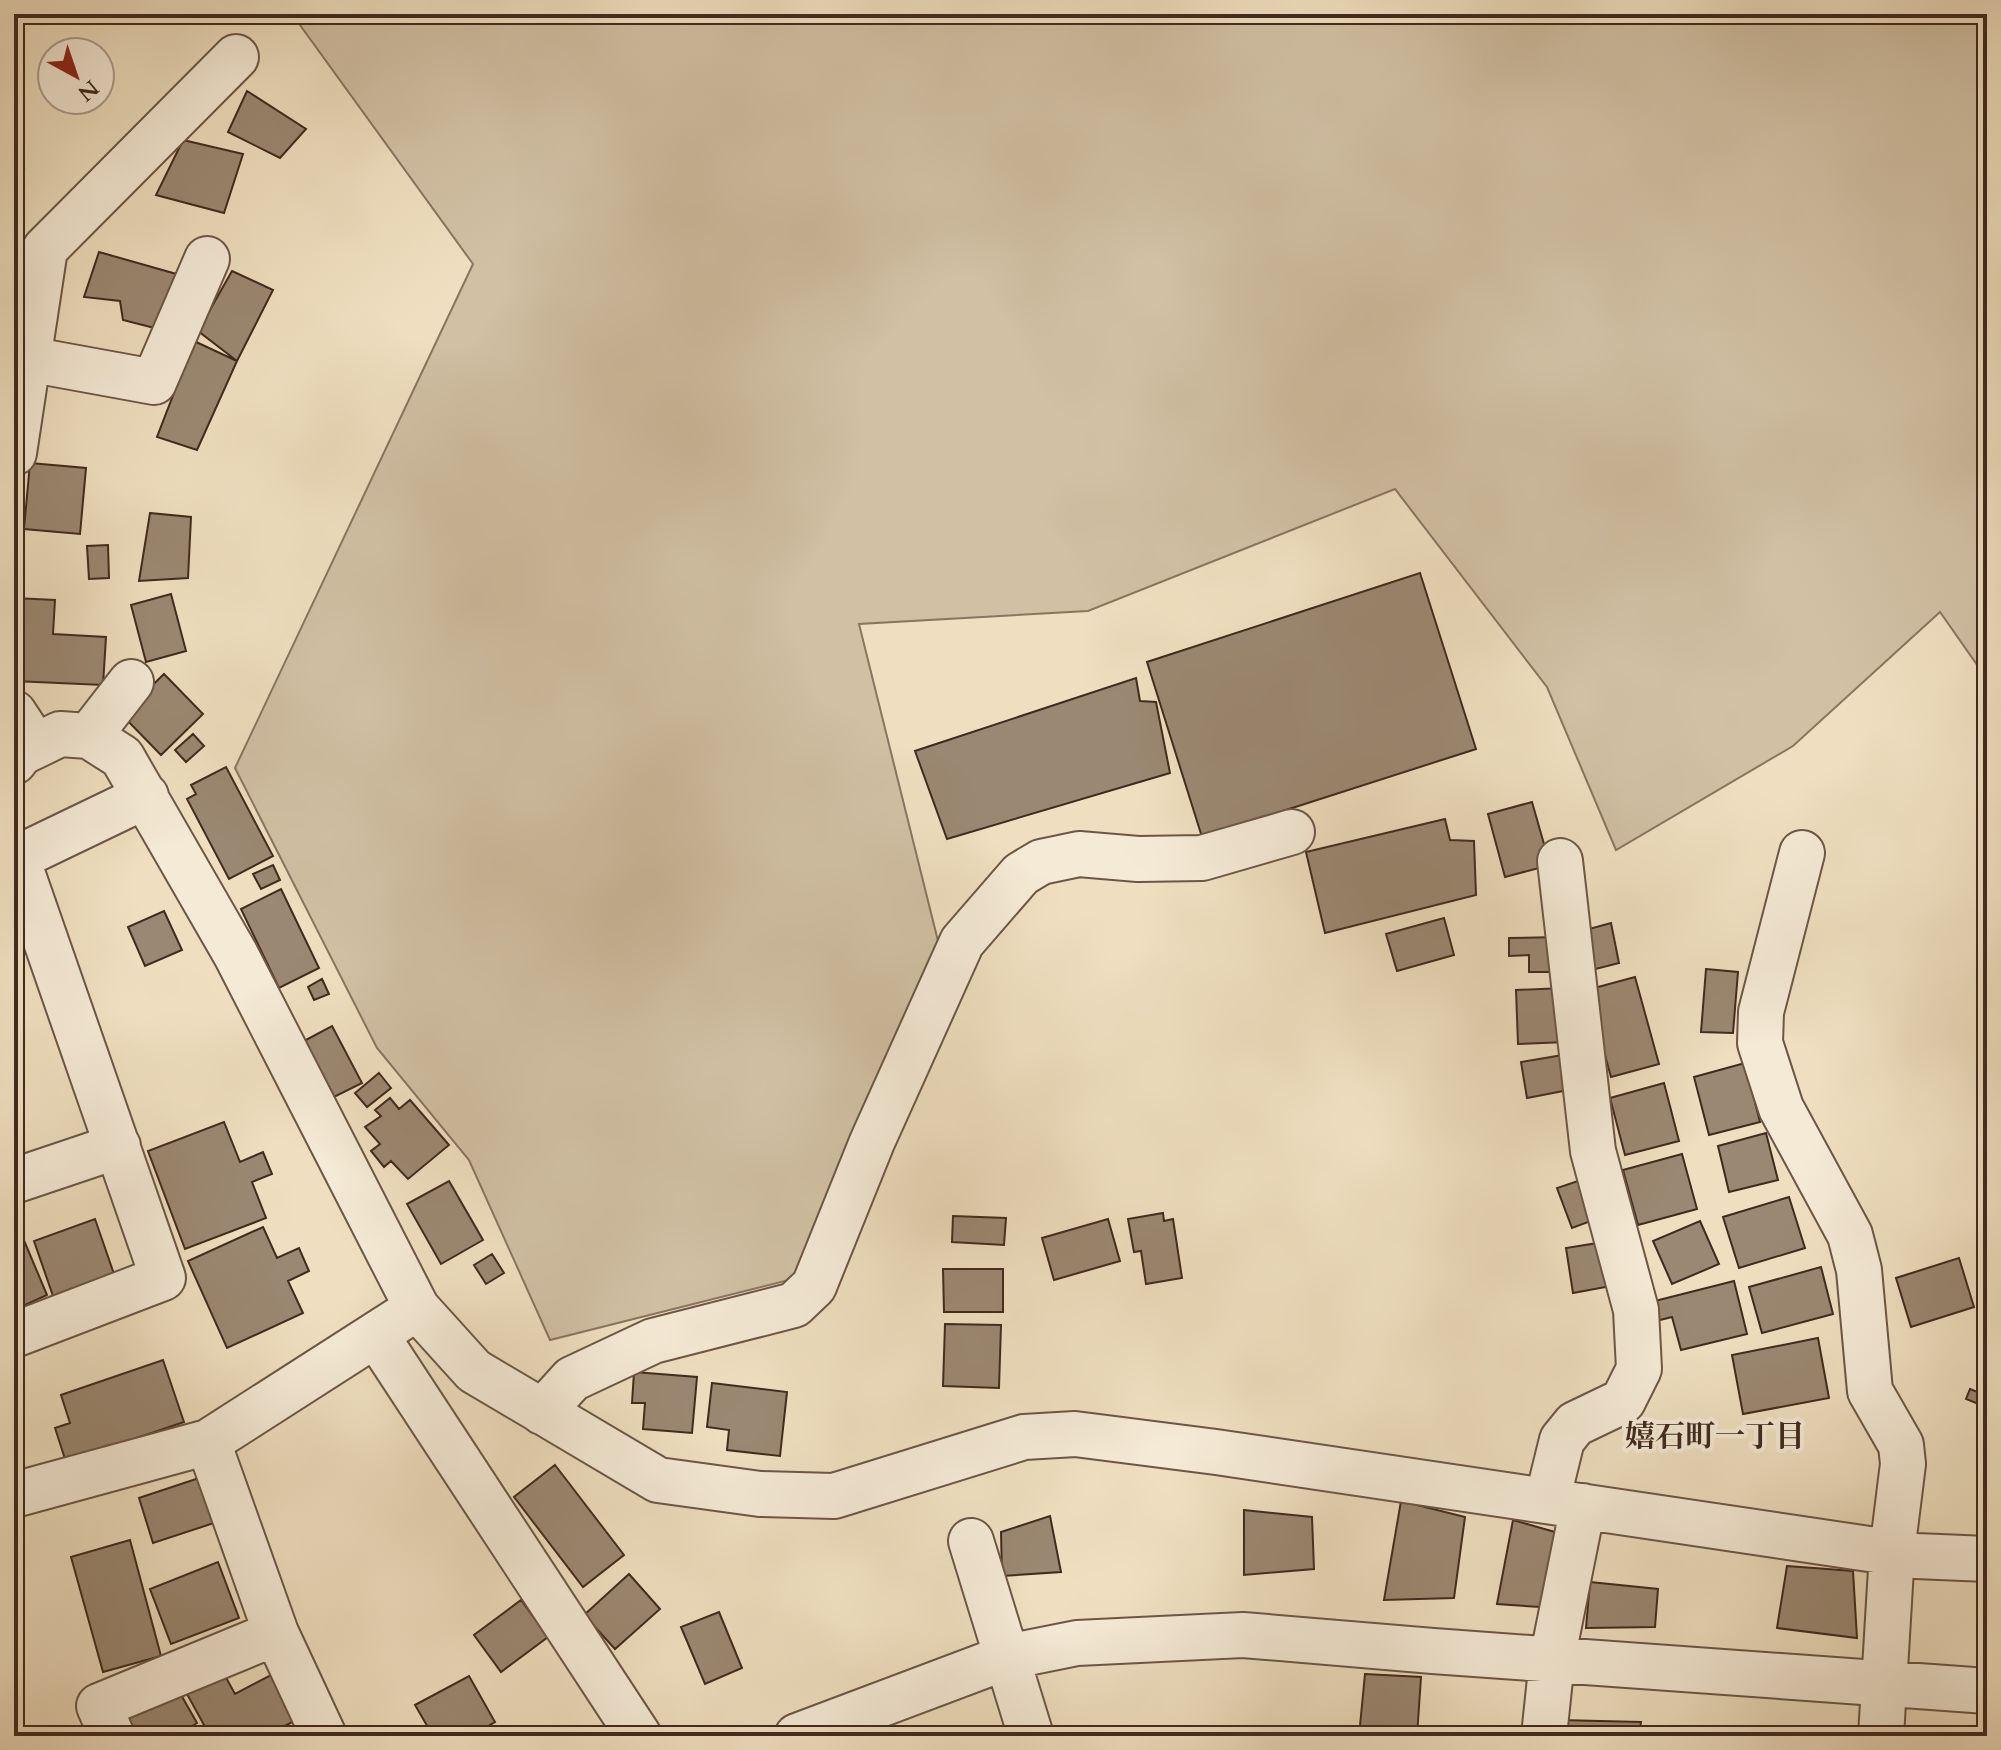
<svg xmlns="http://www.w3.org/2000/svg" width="2001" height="1750" font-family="Cardo,'Noto Serif JP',serif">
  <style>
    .green { fill: #d1c0a4; stroke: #897561; stroke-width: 2 }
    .building { fill: #9b8872; stroke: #412a1e; stroke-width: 2 }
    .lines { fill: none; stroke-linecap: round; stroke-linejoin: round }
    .minor-casing { stroke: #6c5746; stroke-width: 48 }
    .minor { stroke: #f5ead6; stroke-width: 44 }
    .labels { text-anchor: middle; stroke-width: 8; stroke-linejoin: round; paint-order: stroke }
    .neighbourhood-label { font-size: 30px; font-weight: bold; fill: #412a1e; stroke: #f5ead6 }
  </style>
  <rect width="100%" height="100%" fill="#efdfc0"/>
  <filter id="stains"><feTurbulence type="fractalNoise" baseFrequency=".0025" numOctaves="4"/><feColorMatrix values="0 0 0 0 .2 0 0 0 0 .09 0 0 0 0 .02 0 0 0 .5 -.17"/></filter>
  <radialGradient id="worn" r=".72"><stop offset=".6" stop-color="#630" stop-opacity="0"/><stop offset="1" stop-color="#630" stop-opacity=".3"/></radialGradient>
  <path class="green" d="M292 14H1987V679L1940 612 1793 746 1616 850 1547 687 1395 489 1088 611 859 624 939 945 793 1279 550 1340 469 1160 377 1048 235 768 473 264Z"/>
  <path class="building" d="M247 91 306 129 280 158 228 132Z
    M183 140 243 154 224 213 156 195Z
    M14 166 24 169 14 196Z
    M99 252 187 277 170 332 123 320 120 301 84 297Z
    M232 271 273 290 237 361 198 331Z
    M194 341 237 361 197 450 157 437Z
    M30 463 86 468 80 534 24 529Z
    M150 513 191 517 188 578 139 581Z
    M108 545 109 578 89 579 87 546Z
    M1420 573 1476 749 1202 837 1147 662Z
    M171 594 186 651 146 662 131 605Z
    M14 598 55 600 53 634 106 637 103 685 14 681Z
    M164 674 203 714 161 755 122 715Z
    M1136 678 1140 701 1156 702 1170 773 947 839 915 751Z
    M193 734 204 746 186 762 175 750Z
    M226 767 273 856 229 879 187 799 196 794 191 785Z
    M1532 802 1550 865 1505 877 1488 814Z
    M1445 819 1450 840 1474 841 1476 895 1325 933 1306 852Z
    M273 865 280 880 261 889 253 874Z
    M281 889 319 968 279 988 241 909Z
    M164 911 182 950 145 966 128 927Z
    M1444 918 1454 955 1397 971 1386 934Z
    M1611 923 1619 963 1580 973 1589 929Z
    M1561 937V972H1529V955L1509 956V938Z
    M1706 969 1738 972 1733 1033 1701 1032Z
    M1635 977 1659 1064 1611 1077 1587 990Z
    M322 979 329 994 314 1000 308 987Z
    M1563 988 1566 1042 1518 1044 1516 990Z
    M332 1026 362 1083 334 1097 304 1041Z
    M1569 1054 1574 1089 1527 1098 1521 1062Z
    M1745 1063 1760 1122 1709 1135 1694 1077Z
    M379 1073 391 1088 367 1107 355 1093Z
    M1664 1083 1679 1141 1625 1155 1610 1098Z
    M390 1098 399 1109 410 1100 449 1145 408 1179 391 1161 384 1167 371 1151 380 1144 365 1127 381 1116 375 1110Z
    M224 1122 240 1162 263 1152 272 1174 252 1182 266 1218 185 1249 148 1151Z
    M1766 1133 1778 1180 1729 1192 1718 1146Z
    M1682 1154 1697 1209 1638 1225 1623 1170Z
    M1584 1179 1599 1218 1572 1228 1557 1188Z
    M449 1181 483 1240 441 1264 407 1204Z
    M1789 1197 1805 1248 1739 1268 1723 1217Z
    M1163 1213 1164 1221 1173 1219 1182 1278 1146 1284 1141 1251 1134 1252 1128 1219Z
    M953 1216 1006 1218 1004 1245 952 1242Z
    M95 1219 114 1274 53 1296 34 1241Z
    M1108 1219 1120 1261 1054 1280 1042 1238Z
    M1700 1221 1719 1264 1672 1284 1653 1241Z
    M263 1227 277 1258 299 1248 309 1271 288 1281 303 1313 227 1348 188 1261Z
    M23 1238 47 1295 14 1310V1242Z
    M1604 1242 1611 1286 1573 1293 1566 1248Z
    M492 1254 504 1273 486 1284 474 1265Z
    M1959 1258 1974 1307 1911 1327 1896 1278Z
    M1821 1267 1833 1314 1762 1333 1749 1287Z
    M943 1269H1003V1312H944Z
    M1734 1281 1747 1334 1681 1350 1672 1317 1656 1321 1651 1302Z
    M945 1324 1001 1325 999 1388 943 1386Z
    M1818 1338 1829 1398 1743 1414 1732 1355Z
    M163 1360 184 1422 66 1462 55 1428 70 1423 61 1395Z
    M634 1372 697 1377 692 1433 643 1429 645 1403H632Z
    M712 1383 787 1392 780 1456 727 1450 729 1430 707 1427Z
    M1970 1389 1985 1395 1981 1405 1966 1399Z
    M555 1465 624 1555 583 1587 514 1497Z
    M205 1476 220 1521 153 1543 139 1498Z
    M1401 1501 1465 1517 1454 1598 1384 1600Z
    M1244 1510 1312 1517 1314 1569 1244 1575Z
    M1050 1516 1061 1572 1002 1576 1001 1532Z
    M1513 1520 1555 1532 1540 1607 1497 1604Z
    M130 1540 161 1656 103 1672 71 1557Z
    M218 1562 239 1618 171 1644 150 1589Z
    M1787 1566 1853 1571 1857 1638 1777 1628Z
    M629 1574 660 1609 615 1649 584 1615Z
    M1590 1582 1658 1589 1655 1627 1586 1628Z
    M521 1600 548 1637 501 1672 474 1635Z
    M719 1612 742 1668 705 1684 681 1627Z
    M224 1674 235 1694 271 1675 296 1720 266 1736H210L187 1694Z
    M1365 1674 1421 1677 1417 1736H1359Z
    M469 1676 495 1722 470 1736H433L415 1705Z
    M176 1686 197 1723 176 1736H133L122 1716Z
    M1559 1720 1641 1722 1639 1736H1557Z"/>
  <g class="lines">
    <g class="minor-casing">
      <path id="minor" d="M28 359 154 382 207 259
        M14 453 45 249 236 57
        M14 713 35 745
        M89 736 131 682
        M14 762 21 753 60 734 89 736 122 757 236 955 417 1308 474 1371 658 1480 760 1494 834 1496 1024 1437 1075 1434 1216 1452 1916 1556 1987 1559
        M1802 853 1761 1012 1760 1043 1781 1108 1850 1235 1859 1270 1870 1391 1901 1445 1903 1464 1892 1552 1881 1736
        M14 1181 118 1146
        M14 1335 163 1278 17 858 146 796
        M376 1335 639 1736
        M542 1412 572 1379 653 1341 794 1305 814 1286 872 1142 962 942 1021 874 1041 862 1079 854 1138 859 1202 858 1292 832
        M208 1442 276 1633 324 1736
        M14 1495 208 1442 400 1319
        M1547 1501 1562 1440 1575 1424 1623 1401 1639 1369 1636 1310 1593 1151 1560 861
        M971 1541 1031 1736
        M112 1736 99 1706 276 1633
        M797 1736 1007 1657 1077 1643 1243 1635 1433 1651 1987 1691
        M1544 1736 1552 1660 1583 1506"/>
    </g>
    <use href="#minor" class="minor"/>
  </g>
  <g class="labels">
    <g class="neighbourhood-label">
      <text x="1715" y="1446">嬉石町一丁目</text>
    </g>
  </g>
  <rect width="2001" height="1750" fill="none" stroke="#efdfc0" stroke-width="48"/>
  <rect x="16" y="16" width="1969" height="1718" fill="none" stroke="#412a1e" stroke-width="4"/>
  <rect x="24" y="24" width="1953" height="1702" fill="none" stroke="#412a1e" stroke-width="2"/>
  <g transform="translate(76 76) rotate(140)"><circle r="38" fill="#f5ead6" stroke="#ad9d8c" stroke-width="2"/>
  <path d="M0-6L14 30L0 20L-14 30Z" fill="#8f2418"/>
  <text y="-12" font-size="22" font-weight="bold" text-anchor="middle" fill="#412a1e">N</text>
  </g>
  <rect width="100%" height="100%" filter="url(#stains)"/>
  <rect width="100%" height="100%" fill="url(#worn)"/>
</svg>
